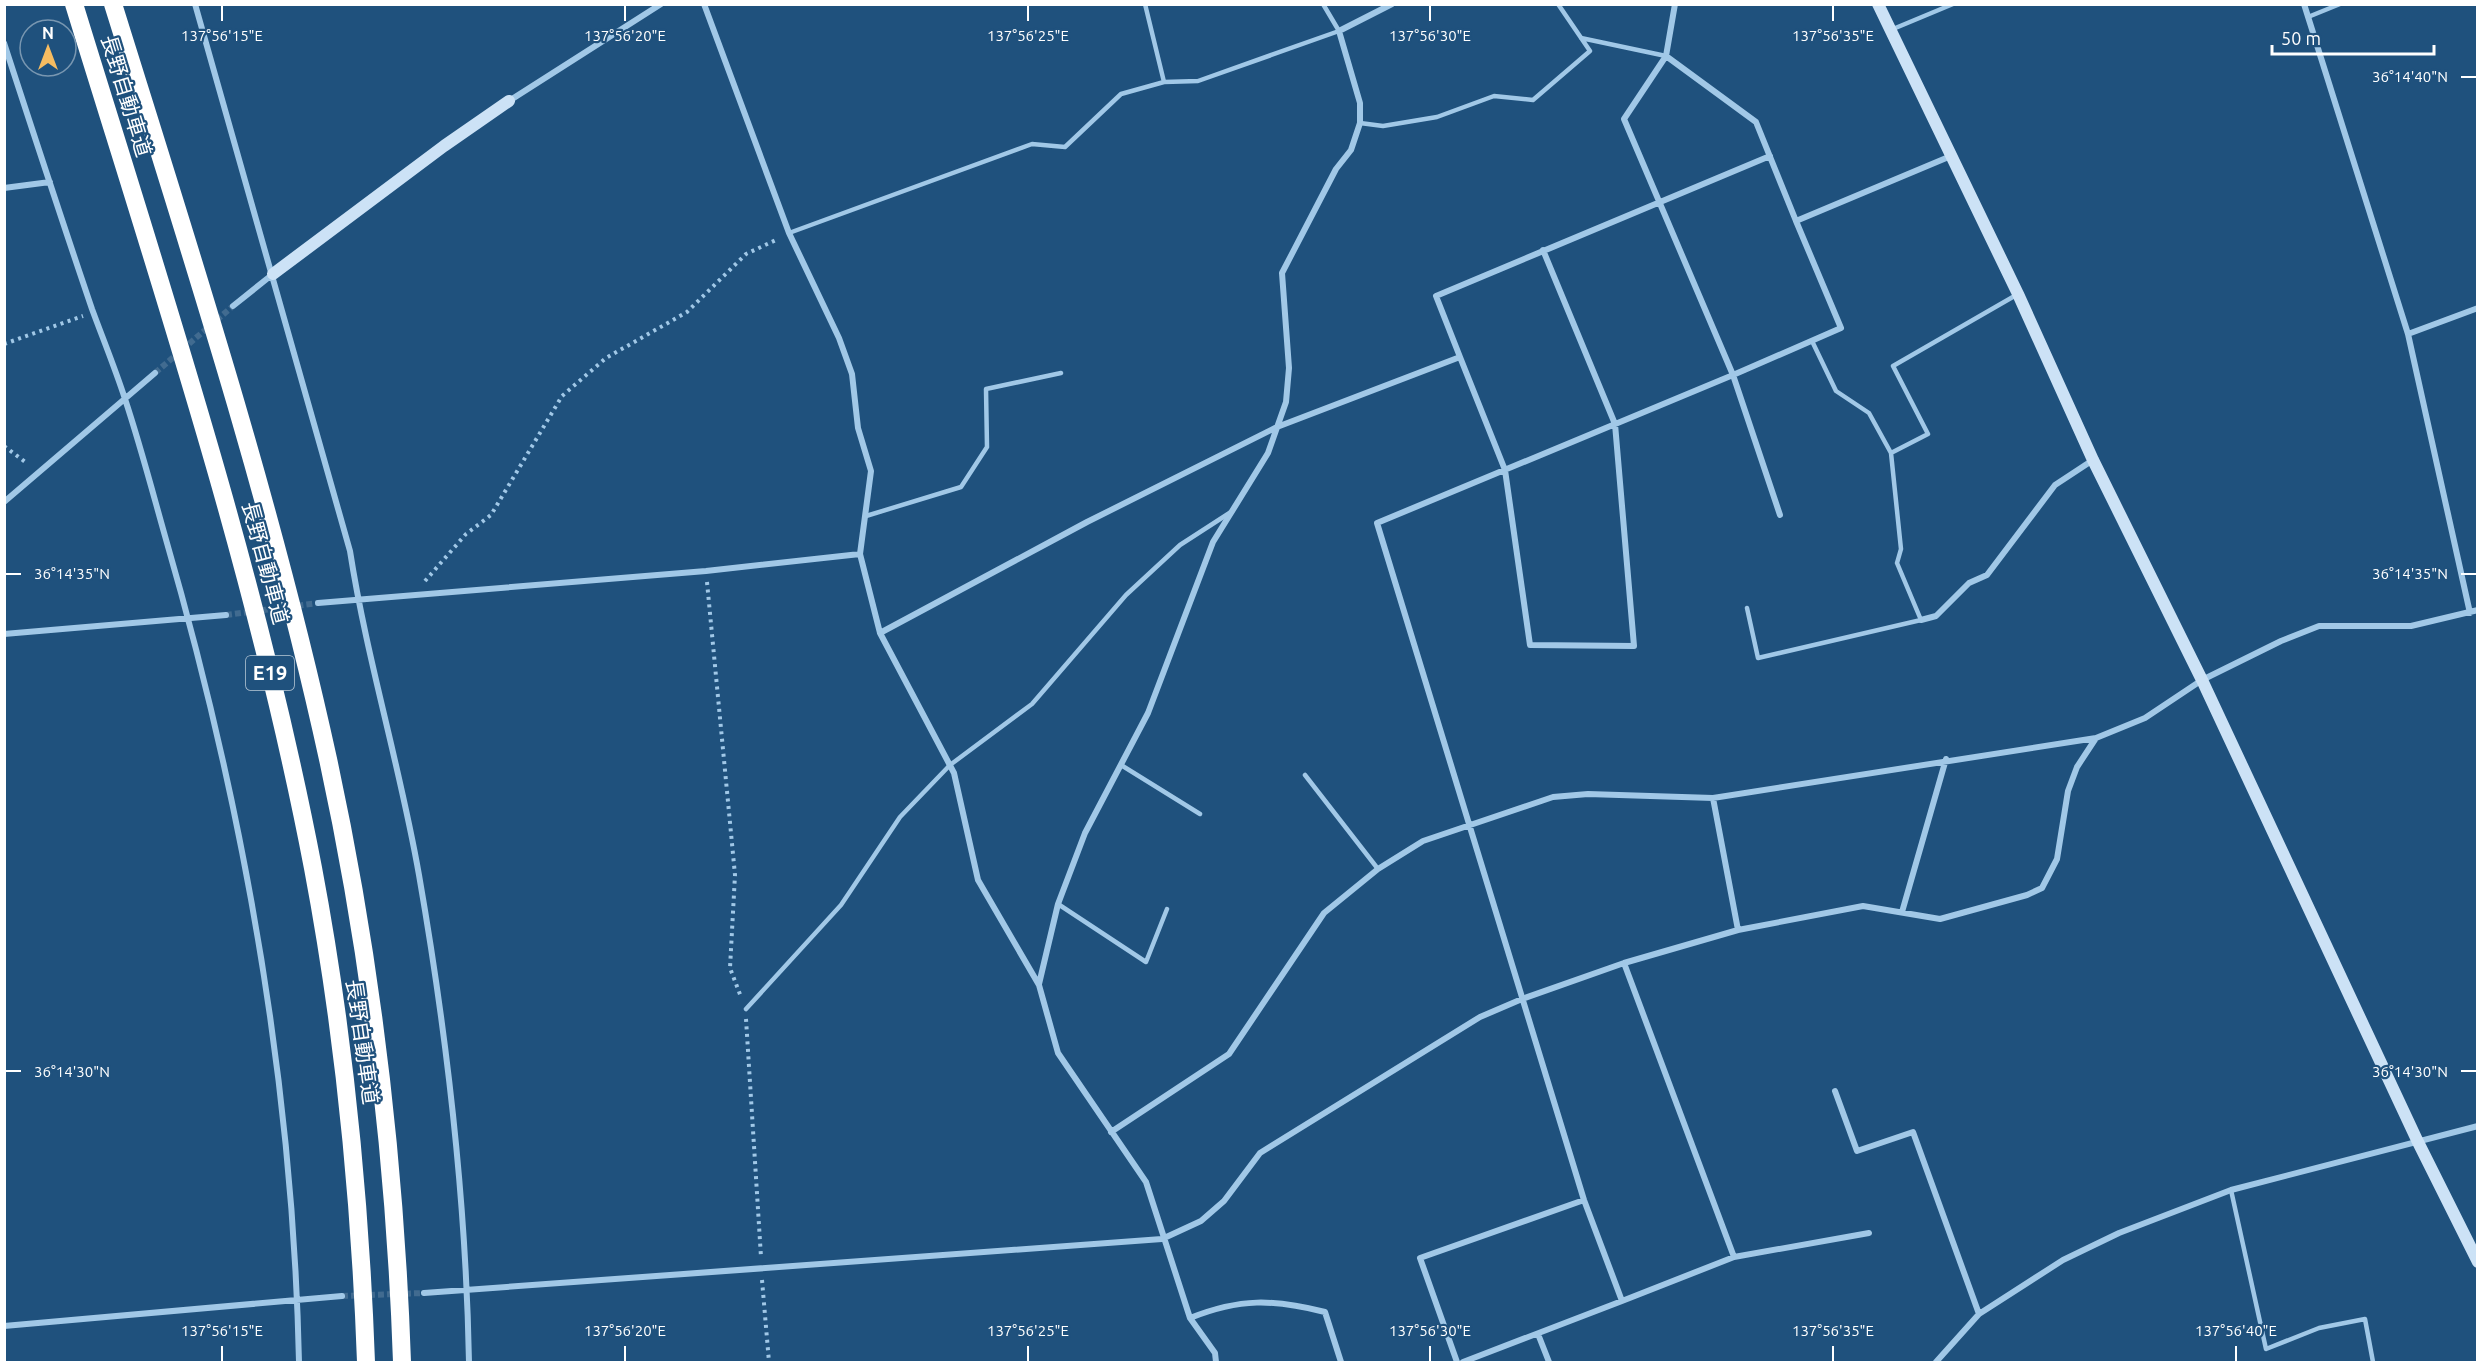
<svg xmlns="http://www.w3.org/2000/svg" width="2482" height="1367" font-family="Ubuntu,'Noto Sans JP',sans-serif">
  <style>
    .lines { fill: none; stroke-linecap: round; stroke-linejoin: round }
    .street-tunnel { stroke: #416b90; stroke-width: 6; stroke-dasharray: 6 3; stroke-linecap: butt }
    .path { stroke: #a1c8e7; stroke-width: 4; stroke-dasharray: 3 4.5; stroke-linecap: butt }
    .lane { stroke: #a1c8e7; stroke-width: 4.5 }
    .street { stroke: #a1c8e7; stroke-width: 6 }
    .secondary { stroke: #cce2f6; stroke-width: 12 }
    .highway { stroke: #fff; stroke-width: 18 }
    .ticks { fill: none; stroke: #fff; stroke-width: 2 }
    .labels { text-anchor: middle; stroke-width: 4.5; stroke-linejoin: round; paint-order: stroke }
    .shield { fill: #1f517d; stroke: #bccbd8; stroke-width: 1.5 }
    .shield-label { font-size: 20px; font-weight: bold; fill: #fff }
    .street-label { font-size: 21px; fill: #fff; stroke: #1f517d }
    .ticks-label { font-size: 15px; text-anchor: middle; fill: #fff; stroke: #1f517d; stroke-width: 4.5; stroke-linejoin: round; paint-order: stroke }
  </style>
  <rect width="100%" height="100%" fill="#1f517d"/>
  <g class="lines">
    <path class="street-tunnel" d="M155 373 233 306
      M226 615 318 603
      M342 1296 424 1293"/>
    <path class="path" d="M4 344 83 316
      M4 446 28 464
      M425 581 466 534 491 515 562 396 606 358 687 312 746 254 778 239
      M707 582 735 875 730 968 741 997
      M746 1019 761 1257
      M762 1280 769 1362"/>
    <path class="lane" d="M1145 4 1164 82
      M2308 17 2340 4
      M1893 29 1953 4
      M1581 38 1666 56
      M1360 123 1383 126 1437 117 1494 96 1533 100 1590 51 1558 4
      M789 233 1032 144 1065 147 1121 94 1164 82 1198 81 1339 31 1323 4
      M1812 341 1836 391 1869 413 1891 453
      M866 516 961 487 987 447 986 389 1061 373
      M1747 608 1758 658 1921 620 1897 563 1901 549 1891 453 1928 434 1893 366 2018 294
      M1121 765 1200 814
      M1305 775 1378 869
      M1058 904 1146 962 1167 909
      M746 1009 841 905 900 817 950 765 1032 704 1126 595 1180 545 1231 512
      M2231 1190 2266 1349 2319 1328 2365 1319 2373 1362"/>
    <path class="street" d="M195 4 350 551C367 660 400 766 419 875 447 1036 466 1199 469 1362
      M704 4 789 233 839 338 852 374 858 428 871 471 860 554 880 633 954 773 978 880 1039 985 1058 1053 1146 1182 1190 1318 1215 1353 1216 1362
      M1675 4 1666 56 1624 119 1733 375 1841 328 1796 221 1951 156
      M2304 4 2408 334 2470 613
      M4 43C33 132 62 221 92 309 103 339 115 368 125 399 140 444 152 490 165 536 243 805 293 1082 299 1362
      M1666 56 1756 122 1796 221
      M509 101 661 4
      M4 188 50 182
      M233 306 273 274
      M2408 334 2478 308
      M1460 357 1505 470 1530 645 1634 646 1615 424 1543 250
      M4 502 155 373
      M318 603 706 571 860 554
      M1921 620 1936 616 1969 583 1987 575 2055 485 2093 460
      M880 633 1087 522 1277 427 1460 357 1436 296 1770 156
      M4 634 226 615
      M1713 798 1738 930
      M1902 912 1946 759
      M1624 963 1734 1257 1622 1301 1584 1200 1377 523 1733 375 1780 515
      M1039 984 1058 904 1085 833 1148 713 1213 542 1268 453 1286 402 1289 368 1282 273 1336 169 1351 150 1360 123V103L1339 31 1392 4
      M1835 1091 1857 1151 1913 1132 1979 1314
      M1111 1132 1229 1054 1324 913 1378 869 1423 841 1553 797 1588 794 1713 798 2096 738
      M1734 1257 1869 1233
      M424 1293 1162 1239 1201 1221 1224 1201 1260 1153 1480 1017 1522 999 1624 963 1738 930 1863 906 1940 919 2027 895 2042 888 2057 859 2068 791 2077 767 2096 738 2145 718 2202 680 2281 641 2319 626H2411L2478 610
      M1190 1318C1240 1298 1273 1299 1325 1312L1341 1362
      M4 1326 342 1296
      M1538 1334 1549 1362
      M1457 1362 1420 1258 1584 1200
      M1463 1362 1622 1301
      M1936 1362 1979 1314 2063 1260 2119 1233 2231 1190 2478 1126"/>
    <path class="secondary" d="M1878 4 2018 294 2093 460 2202 680 2417 1140 2478 1262
      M273 274 444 146 509 101"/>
    <path class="highway" d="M74 4C162 290 257 575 313 868 344 1032 360 1197 366 1362
      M113 4C191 254 272 503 328 759 371 957 395 1159 402 1362"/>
  </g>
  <path class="ticks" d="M222 6V21M625 6V21M1028 6V21M1430 6V21M1833 6V21M2461 77H2476M6 574H21M2461 574H2476M6 1071H21M2461 1071H2476M222 1346V1361M625 1346V1361M1028 1346V1361M1430 1346V1361M1833 1346V1361M2236 1346V1361"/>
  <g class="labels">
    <rect class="shield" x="246" y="656" width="48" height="34" rx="4.5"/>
    <g class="shield-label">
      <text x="270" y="680">E19</text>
    </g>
    <g class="street-label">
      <text transform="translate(126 96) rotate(73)" y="7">長野自動車道</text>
      <text transform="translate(265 563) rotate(75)" y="7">長野自動車道</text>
      <text transform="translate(362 1042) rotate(82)" y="7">長野自動車道</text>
    </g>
  </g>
  <g class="ticks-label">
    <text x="222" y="41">137°56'15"E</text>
    <text x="625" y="41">137°56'20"E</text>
    <text x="1028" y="41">137°56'25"E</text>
    <text x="1430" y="41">137°56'30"E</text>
    <text x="1833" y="41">137°56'35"E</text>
    <text x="2410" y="82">36°14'40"N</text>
    <text x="72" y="579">36°14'35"N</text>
    <text x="2410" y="579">36°14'35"N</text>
    <text x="72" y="1077">36°14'30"N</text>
    <text x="2410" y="1077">36°14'30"N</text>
    <text x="222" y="1336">137°56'15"E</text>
    <text x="625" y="1336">137°56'20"E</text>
    <text x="1028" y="1336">137°56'25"E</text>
    <text x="1430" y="1336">137°56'30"E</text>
    <text x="1833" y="1336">137°56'35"E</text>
    <text x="2236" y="1336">137°56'40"E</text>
  </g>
  <rect width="2482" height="1367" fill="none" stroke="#ffffff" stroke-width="12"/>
  <g transform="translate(48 48)"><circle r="28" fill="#1f517d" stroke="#7997b1" stroke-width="1.5"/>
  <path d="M0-4.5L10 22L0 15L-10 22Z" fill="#f6bc61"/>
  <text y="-9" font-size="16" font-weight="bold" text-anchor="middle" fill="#ffffff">N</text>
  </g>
  <path d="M2272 45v9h162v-9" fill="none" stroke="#ffffff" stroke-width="3"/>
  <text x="2281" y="45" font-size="18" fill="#ffffff" stroke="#1f517d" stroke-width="4.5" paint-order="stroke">50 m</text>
</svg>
